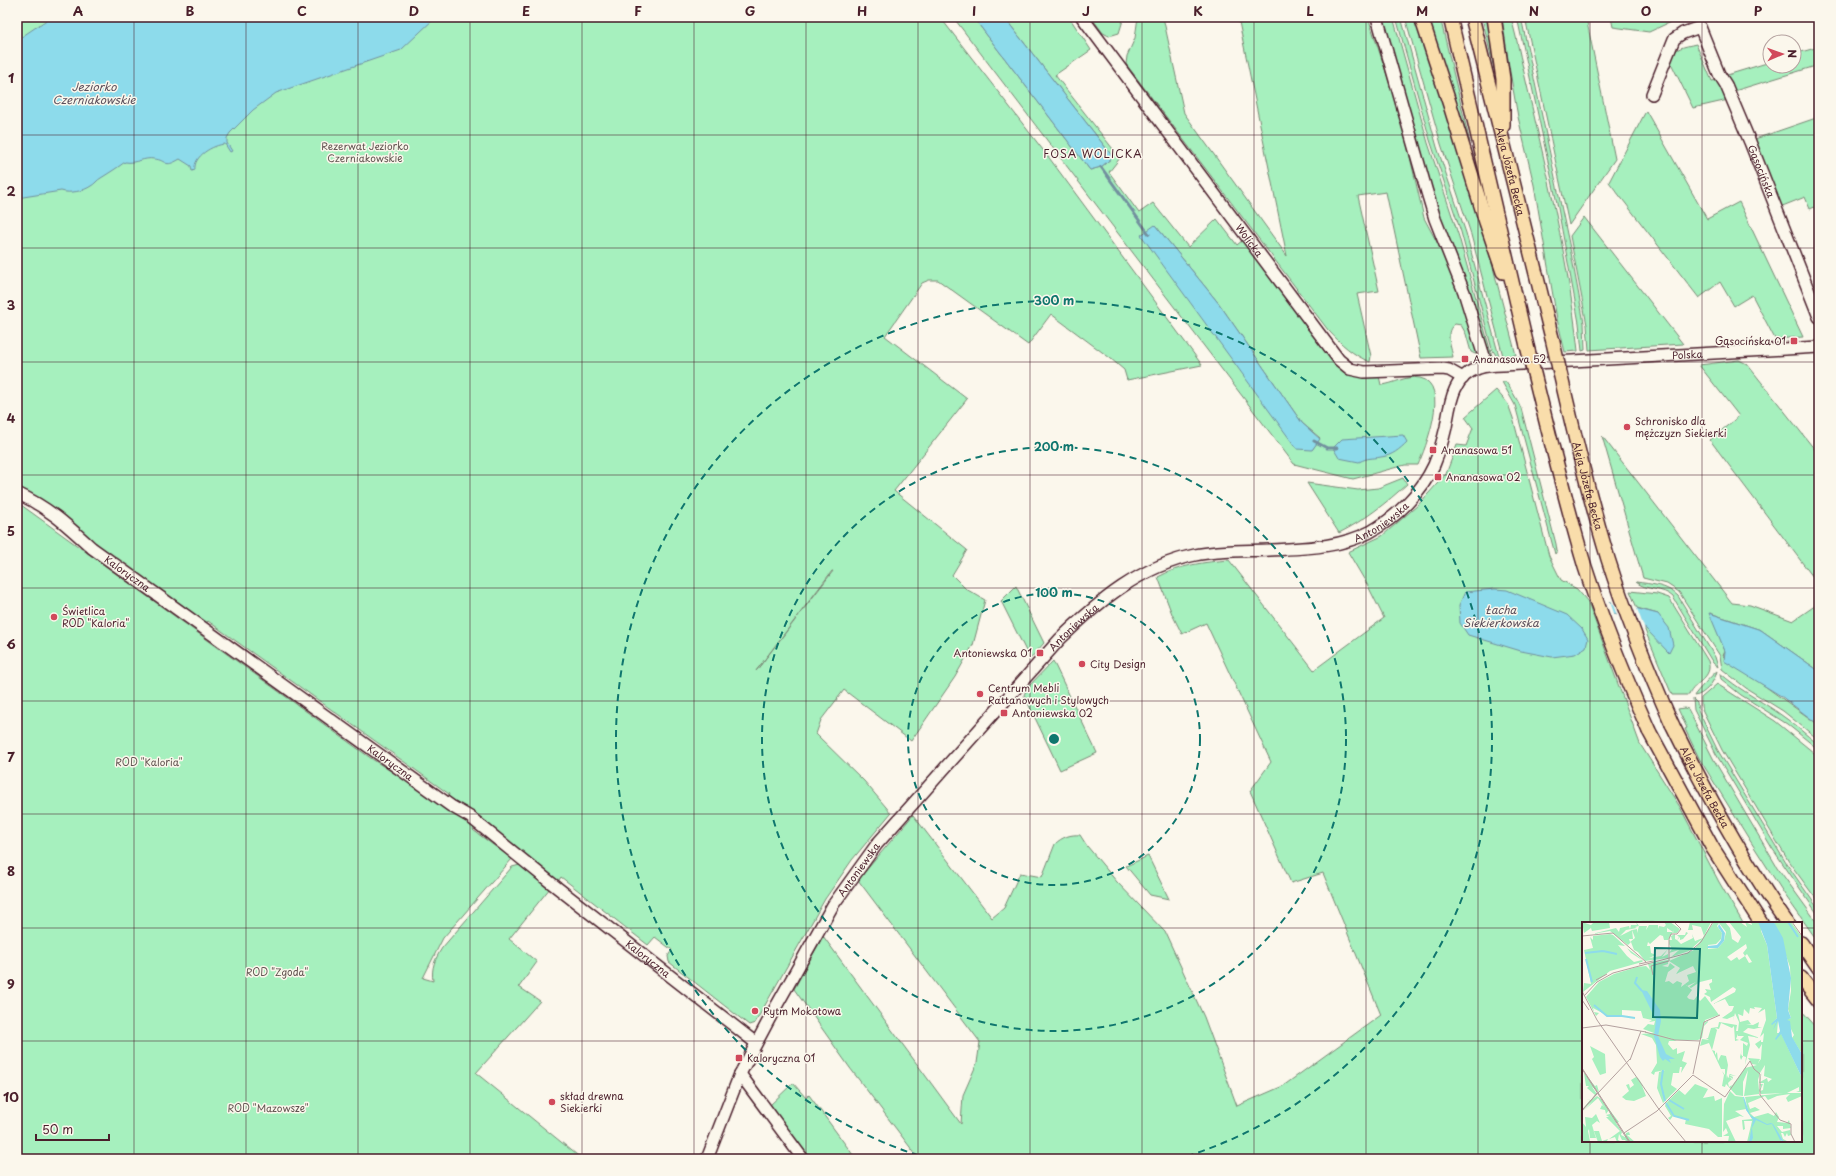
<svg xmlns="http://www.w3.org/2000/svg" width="1836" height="1176" font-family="'Playpen Sans',sans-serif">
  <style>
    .green { fill: #a6f0be; stroke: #788874; fill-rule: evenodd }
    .water { fill: #8ddbeb; stroke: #72909e }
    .pier { fill: #fbf7ec }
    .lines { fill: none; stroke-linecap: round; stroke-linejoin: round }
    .stream { stroke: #72909e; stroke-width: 3 }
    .minor-casing { stroke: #4a1f2b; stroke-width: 14 }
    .major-casing { stroke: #4a1f2b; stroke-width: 16 }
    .minor { stroke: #fbf7ec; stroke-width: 11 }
    .major { stroke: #f9ddab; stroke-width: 13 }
    .major-bridge-casing { stroke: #4a1f2b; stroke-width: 16; stroke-linecap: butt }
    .major-bridge { stroke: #f9ddab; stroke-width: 13 }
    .grid { fill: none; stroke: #4a1f2b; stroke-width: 1; stroke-opacity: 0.55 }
    .ring { fill: none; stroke: #0f766e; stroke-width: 2; stroke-dasharray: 7 5 }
    .poi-dot { fill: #d1495b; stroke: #fbf7ec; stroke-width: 1.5 }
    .labels { text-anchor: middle; stroke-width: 3; stroke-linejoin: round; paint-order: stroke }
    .park-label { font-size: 10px; fill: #615350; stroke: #fbf7ec }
    .street-label { font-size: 10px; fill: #4a1f2b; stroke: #fbf7ec }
    .poi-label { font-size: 10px; fill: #4a1f2b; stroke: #fbf7ec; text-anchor: start }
    .water-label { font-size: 11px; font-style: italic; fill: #5b4e5b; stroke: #fbf7ec }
    .neighbourhood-label { font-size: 11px; letter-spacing: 1px; fill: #4a1f2b; stroke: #fbf7ec }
    .inset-river { fill: none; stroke: #8ddbeb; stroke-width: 2 }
    .inset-road { fill: none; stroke: #b4a19f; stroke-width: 1 }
    .view { fill: #0f766e; fill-opacity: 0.15; stroke: #0f766e; stroke-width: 2 }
    .inset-edge { fill: none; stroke: #4a1f2b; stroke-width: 2 }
    .centre { fill: #0f766e; stroke: #fbf7ec; stroke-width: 2 }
    .ring-label { font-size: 12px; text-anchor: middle; font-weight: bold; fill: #0f766e; stroke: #fbf7ec; stroke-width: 3; stroke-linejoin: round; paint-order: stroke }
    .neatline { fill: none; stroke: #4a1f2b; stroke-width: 1.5 }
    .grid-label { font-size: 13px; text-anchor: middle; font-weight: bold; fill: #4a1f2b }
  </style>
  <rect width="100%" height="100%" fill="#fbf7ec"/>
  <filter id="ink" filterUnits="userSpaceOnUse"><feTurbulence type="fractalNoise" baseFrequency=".025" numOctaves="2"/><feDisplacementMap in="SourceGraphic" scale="8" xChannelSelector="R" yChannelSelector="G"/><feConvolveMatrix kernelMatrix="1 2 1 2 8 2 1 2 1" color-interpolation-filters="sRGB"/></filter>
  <g filter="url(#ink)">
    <path class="green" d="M17 17H940L1050 159 1202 365 1127 380 1124 370 1110 358 1051 314 1028 345 938 280H929L922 283 885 336 967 399 894 491 967 550 952 575 966 589 985 600 973 645 955 677 911 741 844 690 821 720 816 734 864 781 891 813 852 860 825 899 755 1023 749 1025 669 962 668 956 672 950 655 937 648 945 561 877 557 883 478 819 473 830 512 859 443 938 423 978 433 981C431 968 435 959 442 948L512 867 520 865 550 888 509 939 537 962 519 987 540 1001 476 1073 582 1159H17V502L372 759 445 806 449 794 208 621 205 624 17 489ZM833 571 756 671 832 571Z
      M953 17H973L1090 170 1101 167 1113 157 1004 17H1069L1091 50 1055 75 1120 158 1109 172 1139 213 1153 203 1188 247 1217 219 1237 245 1244 239 1345 373 1379 376 1381 385C1395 384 1405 375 1420 378 1451 384 1425 449 1418 465H1405L1353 479 1294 464ZM1155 225 1220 305 1302 423 1320 438 1312 450Z
      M1091 17H1124L1119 33 1109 36 1103 33Z
      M1138 17H1163L1184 113 1287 256 1238 17H1368L1401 118 1424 218 1447 261 1478 352 1475 354 1471 352 1466 334 1461 325 1455 324C1444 331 1451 346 1453 357L1421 358 1386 192 1358 196 1379 291 1357 294 1371 356 1370 362C1353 355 1341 344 1328 330L1126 64 1127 56 1135 38Z
      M1382 17H1393L1428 143 1459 237 1493 360 1488 353 1441 222Z
      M1396 17H1401L1437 147 1466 233 1499 356 1497 357 1492 349 1461 232 1430 140Z
      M1405 17H1415L1485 237 1516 355 1503 356 1470 231 1441 144Z
      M1428 17H1440L1470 143Z
      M1482 17H1487L1494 69Z
      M1502 17H1511L1516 37C1539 141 1567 245 1578 351L1565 352 1557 319 1534 185 1518 117 1509 66Z
      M1517 17H1521L1571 253 1584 323 1585 350 1582 351 1579 323 1558 208Z
      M1525 17H1586L1615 159 1569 225Z
      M1611 17H1681L1649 32 1613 27Z
      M1696 44 1712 81 1718 80 1728 100 1693 108 1669 59C1675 47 1684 47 1696 44Z
      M1819 47V65L1731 92 1724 76 1770 62V66H1794V54Z
      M1646 111 1707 219 1739 202 1803 337 1775 339 1752 295 1734 306 1720 282 1699 298 1609 182Z
      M1819 117V205L1810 209 1805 197 1780 207 1752 140Z
      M1584 217 1683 344 1589 350 1587 325 1570 236Z
      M1739 360 1747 364 1819 455V585L1710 440 1739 416 1699 365Z
      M1502 382H1506C1512 391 1517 399 1521 408L1556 544 1557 551 1555 554 1515 405Z
      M1496 390 1508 404 1513 418 1549 556 1561 580 1577 589 1588 602 1640 744 1680 807 1719 882 1743 923H1583V1141H1801V1010L1819 1030V1159H919L850 1068 794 989 823 936 961 1124 963 1095 977 1063 980 1042 858 880 913 815 992 918 1004 908 1020 873 1042 877 1055 844C1062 837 1071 834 1080 835L1087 846 1117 882 1165 932 1204 1017 1237 1106 1283 1086 1381 1015 1323 873 1291 883 1250 791 1271 762 1206 623 1182 634 1172 614 1158 577C1180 565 1204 562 1229 560L1314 670 1384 618 1368 586 1348 552 1382 536 1418 505 1446 474 1457 445 1466 446 1473 428 1465 417Z
      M1602 436 1732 603 1750 605 1793 621 1819 603V671L1761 630 1710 613 1725 651 1723 656 1819 725V740L1783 711 1746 688 1722 669 1720 656 1679 592 1667 584 1643 578Z
      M1403 478 1407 484C1386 503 1365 520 1339 533L1307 483 1358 490 1378 488Z
      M1636 582C1651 584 1667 585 1678 596L1715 657 1718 667 1713 663 1673 597C1663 587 1646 591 1636 582Z
      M1016 586 1044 643 1030 659 1001 601Z
      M1630 591 1657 594 1669 598 1708 661C1714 678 1694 682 1689 695H1672L1644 628 1646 629 1658 614 1637 608Z
      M1053 661 1097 753 1060 770 1024 695 1027 688Z
      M1717 671C1715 681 1705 695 1694 696 1695 693 1715 672 1717 671Z
      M1720 673C1738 689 1758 699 1777 712 1792 722 1805 734 1819 745V750L1787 724 1741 695 1721 679Z
      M1717 684 1775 721 1819 757V903L1789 862 1722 750 1701 707V698Z
      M1693 699 1697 703 1698 710 1717 749 1786 863 1819 910V916L1772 848 1716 754 1694 710Z
      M1684 708 1688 709 1714 760 1777 867 1819 925V943L1785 895 1749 839 1699 758 1685 729 1687 728 1678 709Z
      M1148 856 1169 899 1150 895 1126 866Z
      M793 1083 806 1098 809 1095 856 1159H807L768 1107Z"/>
    <path class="water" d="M51 17H436L401 50 276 93 253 110 230 133 227 138V143L232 151 230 152 225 144C213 145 193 156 195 170L192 171 191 166 180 159C163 169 168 160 154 159 144 157 136 164 125 162 117 168 109 173 101 178 97 180 95 184 91 186 84 191 70 194 61 191L17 198V40Z
      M973 17H1004L1113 157 1101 167 1090 170Z
      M1155 225 1220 305 1302 423 1320 439 1312 450 1297 449 1141 235Z
      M1403 435 1407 442C1400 449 1392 456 1381 457 1371 459 1369 457 1359 462L1339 458 1333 448 1342 439Z
      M1495 589 1507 590 1567 615 1582 629 1588 639 1586 647 1575 654 1552 657 1521 651 1468 635 1460 623 1459 605 1465 592Z
      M1600 599 1658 614 1669 628 1673 645 1669 653 1646 629 1590 602Z
      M1709 613 1761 630 1819 671V725L1781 696 1724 661 1725 651Z"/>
    <path class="pier" d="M1600 597 1609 599 1615 616 1588 603 1589 600Z
      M1611 599 1636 606 1645 630 1618 618Z"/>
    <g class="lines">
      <path class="stream" d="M1101 167 1149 234
        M1314 441 1327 448H1337"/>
      <g class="minor-casing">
        <g id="minor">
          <path id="s1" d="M1082 17 1339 360 1350 369 1364 372 1443 369 1449 370 1463 378"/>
          <path d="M1377 17 1426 189 1435 219 1464 292 1487 366"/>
          <path id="s2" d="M1652 94 1674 39 1683 33 1700 27 1719 74 1726 85 1750 142 1819 317"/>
          <path id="s3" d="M17 493C49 508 66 524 92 548L451 806 470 817 550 882 756 1043"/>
          <path d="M740 1074 803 1159"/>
          <path id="s4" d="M707 1159 740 1074 773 1012 833 905 877 844 1060 639C1099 601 1141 566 1195 555 1219 550 1245 551 1270 550 1305 548 1339 548 1370 532 1397 517 1421 493 1434 465 1439 453 1443 440 1446 427 1450 405 1452 376 1479 368 1487 365 1495 365 1503 365L1819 347"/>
        </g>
      </g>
      <g class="major-casing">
        <g id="major">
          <path d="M1421 17 1450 105 1486 222 1503 272"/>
          <path d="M1450 17 1527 346"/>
          <path id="s5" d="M1472 17 1552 338"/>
          <path d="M1494 17 1503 79V126"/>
          <path id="s6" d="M1672 724C1706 793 1743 860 1787 923"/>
          <path d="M1649 731 1712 847 1761 923"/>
          <path d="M1801 943 1819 969"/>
          <path d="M1801 978 1819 1001"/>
        </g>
      </g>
      <use href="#minor" class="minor"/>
      <use href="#major" class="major"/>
      <g class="major-bridge-casing">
        <g id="major-bridge">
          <path id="s7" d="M1552 338C1569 412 1586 486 1608 559 1626 616 1648 670 1672 724"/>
          <path d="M1527 346C1546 420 1563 494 1585 567 1603 623 1625 677 1649 731"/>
        </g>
      </g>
      <use href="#major-bridge" class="major-bridge"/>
    </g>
  </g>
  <path class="grid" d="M134 17V1159M246 17V1159M358 17V1159M470 17V1159M582 17V1159M694 17V1159M806 17V1159M918 17V1159M1030 17V1159M1142 17V1159M1254 17V1159M1366 17V1159M1478 17V1159M1590 17V923M1702 17V923M17 135H1819M17 248H1819M17 362H1819M17 475H1819M17 588H1819M17 701H1819M17 814H1819M17 928H1583M1801 928H1819M17 1041H1583M1801 1041H1819M1590 1141V1159M1702 1141V1159"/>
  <g class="ring">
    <circle cx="1054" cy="739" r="146"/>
    <circle cx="1054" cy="739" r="292"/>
    <path d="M930 1159A438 438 0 1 1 1178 1159"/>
  </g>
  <g class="poi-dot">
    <rect x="1790" y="337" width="8" height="8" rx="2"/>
    <rect x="1461" y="355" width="8" height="8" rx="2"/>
    <circle cx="1627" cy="427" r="4"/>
    <rect x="1429" y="446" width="8" height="8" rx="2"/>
    <rect x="1434" y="473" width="8" height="8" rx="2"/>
    <circle cx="54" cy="617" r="4"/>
    <rect x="1036" y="649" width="8" height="8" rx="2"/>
    <circle cx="1082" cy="664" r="4"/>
    <circle cx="980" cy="694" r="4"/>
    <rect x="1000" y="709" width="8" height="8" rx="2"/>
    <circle cx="755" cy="1011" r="4"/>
    <rect x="735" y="1054" width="8" height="8" rx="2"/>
    <circle cx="552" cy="1102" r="4"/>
  </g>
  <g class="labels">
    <g class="park-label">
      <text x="365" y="150">Rezerwat Jeziorko<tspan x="365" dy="12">Czerniakowskie</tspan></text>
      <text x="149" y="766">ROD "Kaloria"</text>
      <text x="277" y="976">ROD "Zgoda"</text>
      <text x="268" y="1112">ROD "Mazowsze"</text>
    </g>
    <g class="street-label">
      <text dy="4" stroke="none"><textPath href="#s2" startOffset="245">Gąsocińska</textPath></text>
      <text dy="4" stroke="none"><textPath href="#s5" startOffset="159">Aleja Józefa Becka</textPath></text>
      <text dy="4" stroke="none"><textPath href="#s1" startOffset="279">Wolicka</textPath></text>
      <text dy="4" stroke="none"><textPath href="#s4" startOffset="1388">Polska</textPath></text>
      <text dy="4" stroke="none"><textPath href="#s7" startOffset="152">Aleja Józefa Becka</textPath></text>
      <text dy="4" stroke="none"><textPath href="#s4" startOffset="988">Antoniewska</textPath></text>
      <text dy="4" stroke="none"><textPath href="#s3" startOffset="137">Kaloryczna</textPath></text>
      <text dy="4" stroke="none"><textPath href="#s4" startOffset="652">Antoniewska</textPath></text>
      <text dy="4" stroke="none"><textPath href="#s3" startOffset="461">Kaloryczna</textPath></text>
      <text dy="4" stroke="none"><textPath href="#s6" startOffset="71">Aleja Józefa Becka</textPath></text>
      <text dy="4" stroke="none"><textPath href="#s4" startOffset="328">Antoniewska</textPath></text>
      <text dy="4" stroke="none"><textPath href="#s3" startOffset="785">Kaloryczna</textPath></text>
    </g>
    <g class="poi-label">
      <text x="1786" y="345" text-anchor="end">Gąsocińska 01</text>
      <text x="1473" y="363">Ananasowa 52</text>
      <text x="1635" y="425">Schronisko dla<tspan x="1635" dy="12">mężczyzn Siekierki</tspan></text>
      <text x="1441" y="454">Ananasowa 51</text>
      <text x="1446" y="481">Ananasowa 02</text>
      <text x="62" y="615">Świetlica<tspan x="62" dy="12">ROD "Kaloria"</tspan></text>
      <text x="1032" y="657" text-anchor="end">Antoniewska 01</text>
      <text x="1090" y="668">City Design</text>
      <text x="988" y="692">Centrum Mebli<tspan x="988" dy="12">Rattanowych i Stylowych</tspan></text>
      <text x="1012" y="717">Antoniewska 02</text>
      <text x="763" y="1015">Rytm Mokotowa</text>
      <text x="747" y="1062">Kaloryczna 01</text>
      <text x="560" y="1100">skład drewna<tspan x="560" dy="12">Siekierki</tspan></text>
    </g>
    <g class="water-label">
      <text x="94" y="91">Jeziorko<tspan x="94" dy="13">Czerniakowskie</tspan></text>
      <text x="1501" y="614">Łacha<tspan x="1501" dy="13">Siekierkowska</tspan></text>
    </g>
    <g class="neighbourhood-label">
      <text x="1093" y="158">FOSA WOLICKA</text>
    </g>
  </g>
  <g transform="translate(1582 922)">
    <rect width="220" height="220" fill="#fbf7ec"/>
    <path d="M0 0 9 3 12 0H27L28 6 10 9 9 6 2 11ZM54 0 57 4 53 5 55 6 44 8 38 14 50 8 51 17H47L48 20 53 16 50 8 55 7V11L57 4H65L64 8 67 3H76V7L77 4 82 5 84 3 82 0H88L98 7 95 11H91L92 8 91 10 85 6V10H91L86 18H82L81 14 78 13 68 22 66 20 65 24H68L69 31 74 33 67 36 79 34 86 27 80 35 86 32V36L63 39 56 30 52 28 49 20 46 23 28 9 10 12 34 6 37 10 38 6 47 4 48 7 49 3 44 4 49 3H55ZM108 0H129L122 14 119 5 110 3 111 8H106ZM132 0H143L148 6 150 17 156 21 159 15 147 0H158L165 5 163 0 170 3 169 0H178L180 5 179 9 185 23 195 96 190 102 196 99 195 111H199L220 156V170H214L217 169V165L205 171H219L220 174 206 180 204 176 208 172 195 174 196 180 195 174 186 178 183 174 166 181 168 187 173 185 178 188 168 191 172 195 186 191 192 194 194 190 197 195 195 200 205 201 207 198 209 206 201 207V204H195L200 210 208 208 209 213 206 214 205 211 203 215 201 211H199L201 217 207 220H202L197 213 200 220H165L170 199H162L163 207 161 208 160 198 170 197 164 187 153 189 162 195 158 194 144 199 154 220H146L147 214H141L146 211 144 206 141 210 142 182 148 169 153 174 161 175 166 189 163 175 202 171 179 172 177 169V172L162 174 166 148 161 160V174L154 173 144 162 143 165 140 164 142 153 140 149 143 153V147H139L130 128 133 129V133L135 130 136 139 139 133 144 134 146 143 144 157 145 153 146 156 147 155V153L148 152 154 154 147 153 151 155 150 158V156L147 155 150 157 146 161 147 165 150 163 149 165 163 146 175 143 170 142 166 136 178 137 176 141 179 137 180 122 177 127 173 122 179 118V120H181L182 111 178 115 184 98 183 87 176 91 180 86 172 85 173 87 168 86 167 92 162 87 161 94 156 92 158 100 166 98 169 102H164L171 103 177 100 176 105H180L172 107 166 106 161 110 178 116 166 114 168 123 163 143 164 135 161 134 159 138 158 135 160 127 159 132 160 134H161V121L165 124 166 121 158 118 162 114H156V112L154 117 157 118 153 119 152 104 150 106 139 101 137 107 133 106 135 108 130 128 127 121 118 124 120 117 127 118 124 116H126L129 106 136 105 137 100 155 103 154 109H156L157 100 153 91 151 99 152 94 145 97 140 96 150 89 152 84H147L143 77 131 82 153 70 154 67 151 65 129 80 128 75 122 72 125 70 123 67 129 68 127 62 132 59 130 60V57L118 60 109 66 107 65 114 60 105 64 103 62 107 59 105 53 114 50 111 44 94 52 98 46 87 39 112 28ZM137 1 144 10 142 19 136 26 126 27V23L134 22 139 17 140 11 135 4ZM164 22 165 26 161 31 163 34 165 32 170 40 167 41 163 34 157 38 155 35 149 39 145 35ZM183 143 182 154 190 157 186 160 185 156 178 160 180 149 177 161H182L181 168 178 169 181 162H178L179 165 177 168 176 158 178 151ZM192 0H209L220 15V132L210 116 212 113 205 99V89L206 97 209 96 206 87 209 69 208 45ZM104 10 106 11 101 17 98 18V15L95 18 99 22 111 16 110 12 113 19 121 16 107 29 89 35 97 28 87 31 90 27 87 22V18H90L89 14 93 12V17L95 18 97 15 95 13H103ZM28 12 31 13 43 24 36 23 45 34 52 40 60 38 49 31 45 26 57 35 61 39 60 40 28 49 1 70 2 61 9 62 2 28 11 26 8 15 11 18V14ZM86 38V42L80 44 86 45 88 41 93 45 86 50 83 60 87 59 91 62 95 59 100 61 99 65 103 62 110 68 105 75 107 77 112 78 115 74 118 79 123 74 137 93 123 98 122 103V101L126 99V100L122 104 120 116 116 118H93L77 112 95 119H87L86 122 91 128 95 126V132L103 129 100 139 105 141 99 151 100 145H98L97 151H91L89 163 95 167 81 181 75 166 77 150 83 148 73 150 72 153 69 151 75 141 74 123 70 116 59 112 72 111 61 107 66 102 72 103 73 99 67 100 70 98 61 96 59 89 40 88V94H26L11 86 12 90 17 91 14 94 4 75 17 60 32 52 55 45 64 44 68 48 66 42ZM8 124 23 132 24 151 18 153 10 137 12 135ZM2 151 13 164 15 163 17 170 10 165 15 172 11 177 15 174 19 177 37 200 34 201 40 210 39 213 43 215 44 211 47 210 48 213H45L53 220H42L44 218H40L37 212 36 218 40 220H35L33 215 27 217 38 209 24 195H27L24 193 28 192 27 188 24 192 23 188 18 187 20 183 22 185 16 176 0 190 10 180 0 188 8 178 4 177 9 178 13 173 5 166 7 164H4ZM54 155 56 156 65 169 59 161 64 174 52 179 44 178 40 175 47 169 44 163 47 162 48 166 52 163 49 158ZM113 162 126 167 121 176 132 174 133 179 140 176V215H136L127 207 103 202 104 197 91 194 88 198 86 196 89 194 83 184 84 181 97 168 103 173ZM14 192 18 201 15 199 10 203 12 209H17L20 219 26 217 25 219 16 220 10 204 14 216H8L7 207 6 209 8 219 12 220 0 219V200L4 205 3 195 10 196Z" fill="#a6f0be" fill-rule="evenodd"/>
    <path d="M176 0H192L201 16 209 56 206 88 209 96 205 98 208 99 210 115 220 132V156L199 112 194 118 193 117 198 109 196 99 191 108 194 100 190 103 189 102 195 96 185 23ZM137 2 143 11 142 19 136 26H125L126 24 135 23 139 18 140 11 136 5ZM59 68 65 69 78 88 79 99 76 114 84 132 93 137H87L89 141 83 137 81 139 78 135 72 114 74 98ZM161 175H162L168 193 185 202 189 201 191 202 202 220 198 218 190 202 185 203 174 198 170 206 171 216 169 220H167L171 198 164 188Z" fill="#8ddbeb"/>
    <path class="inset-river" d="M206 0 216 15M21 29 35 32M3 31 21 29M4 37 10 60M55 55 53 61 60 69M12 83 25 94H40M40 94 53 96M81 148 79 162 83 179M87 178 102 187M84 181 92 194 107 198"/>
    <path class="inset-road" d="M210 0 220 14M0 14 31 11 64 40M57 42 71 39M71 53 69 44 87 39V17L89 12H95L99 7 92 0M14 58 25 52M0 69 15 98 76 186 104 220M2 74 15 60 31 51 106 31 119 20 131 0M0 78 7 88M0 106 24 103 64 110M63 110 93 118 118 119M48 138 59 109M0 146 48 220M0 147 47 220M111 152 122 100 138 93M111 153 143 175 168 139 172 147 178 152V173L198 198 209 202V212L213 220M0 188 48 137M0 189 15 171M42 211 75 189 111 153"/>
    <path class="view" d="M73 26 118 27 115 96 71 95Z"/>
    <rect width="220" height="220" class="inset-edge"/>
  </g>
  <circle cx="1054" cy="739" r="6" class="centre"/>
  <g class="ring-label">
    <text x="1054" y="305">300 m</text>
    <text x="1054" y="451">200 m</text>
    <text x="1054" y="597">100 m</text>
  </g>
  <rect width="1836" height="1176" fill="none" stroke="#fbf7ec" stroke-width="44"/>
  <g transform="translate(1782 54) rotate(88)"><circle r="19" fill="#fbf7ec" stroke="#b4a19f"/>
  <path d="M0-3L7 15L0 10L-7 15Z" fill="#d1495b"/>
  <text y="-6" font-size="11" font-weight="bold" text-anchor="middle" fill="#4a1f2b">N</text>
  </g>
  <path d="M36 1134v6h73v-6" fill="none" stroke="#4a1f2b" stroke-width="2"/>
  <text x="42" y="1134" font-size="12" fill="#4a1f2b" stroke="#fbf7ec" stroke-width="3" paint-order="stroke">50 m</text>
  <rect x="22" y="22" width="1792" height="1132" class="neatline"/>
  <g class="grid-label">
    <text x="78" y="16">A</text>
    <text x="190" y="16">B</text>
    <text x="302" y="16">C</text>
    <text x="414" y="16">D</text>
    <text x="526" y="16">E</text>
    <text x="638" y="16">F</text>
    <text x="750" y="16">G</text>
    <text x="862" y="16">H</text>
    <text x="974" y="16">I</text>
    <text x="1086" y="16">J</text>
    <text x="1198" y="16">K</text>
    <text x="1310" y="16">L</text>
    <text x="1422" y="16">M</text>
    <text x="1534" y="16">N</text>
    <text x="1646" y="16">O</text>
    <text x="1758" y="16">P</text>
    <text x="11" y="83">1</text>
    <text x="11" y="196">2</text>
    <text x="11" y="310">3</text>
    <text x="11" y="423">4</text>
    <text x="11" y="536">5</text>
    <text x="11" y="649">6</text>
    <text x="11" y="762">7</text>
    <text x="11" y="876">8</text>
    <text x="11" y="989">9</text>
    <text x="11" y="1102">10</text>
  </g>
</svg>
